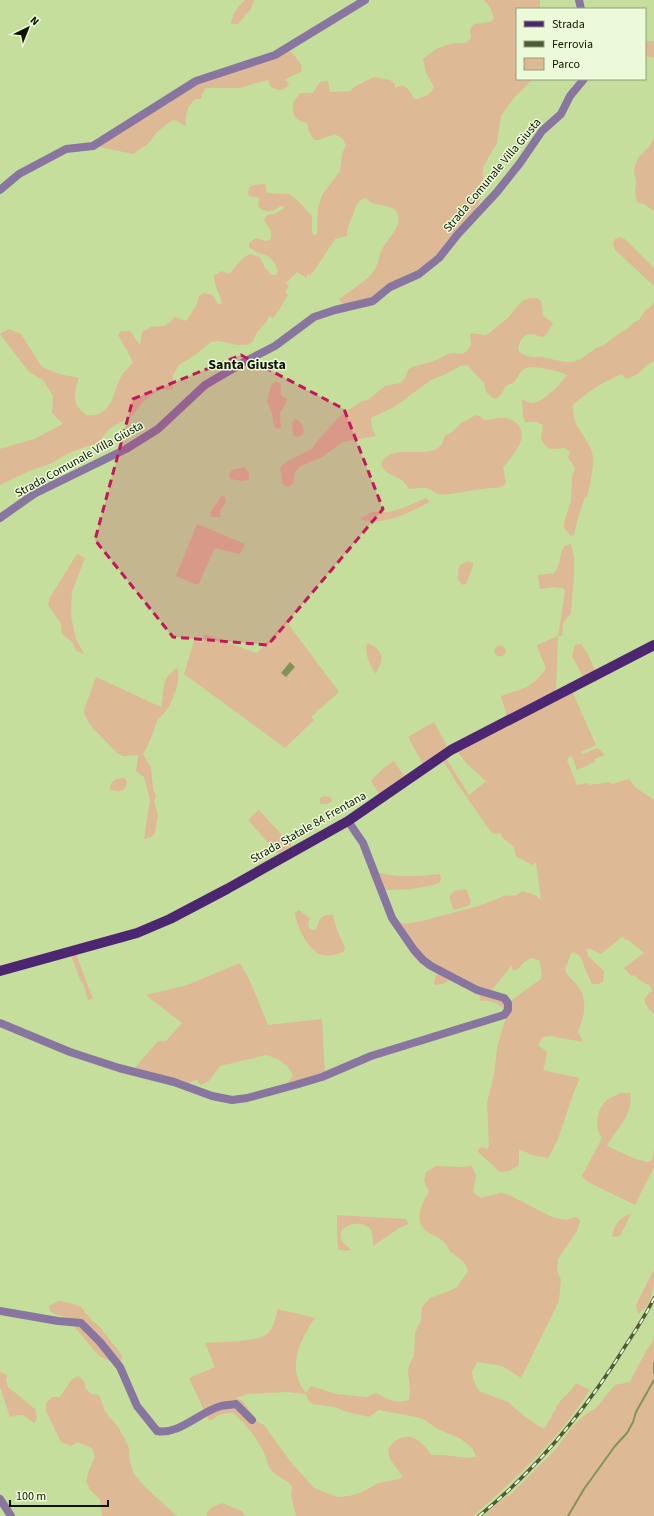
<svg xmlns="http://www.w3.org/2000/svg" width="654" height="1516" font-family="'Source Sans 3',sans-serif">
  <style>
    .green { fill: #deb995; fill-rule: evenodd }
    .water { fill: #7f9558 }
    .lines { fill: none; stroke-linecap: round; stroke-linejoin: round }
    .stream { stroke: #7f9558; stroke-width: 2 }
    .street { stroke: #8976a0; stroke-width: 8 }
    .primary { stroke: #4d2671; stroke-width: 10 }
    .rail-casing { stroke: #4d5b36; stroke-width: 3.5 }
    .rail { stroke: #edfad9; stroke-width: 2; stroke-dasharray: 6; stroke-linecap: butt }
    .marked { fill: #c2185b; fill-opacity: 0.2; stroke: #c2185b; stroke-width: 3; stroke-dasharray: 8 5; stroke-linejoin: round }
    .labels { text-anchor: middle; stroke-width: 3; stroke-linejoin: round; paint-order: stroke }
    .street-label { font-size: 12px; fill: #0d1500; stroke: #edfad9 }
    .quarter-label { font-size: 14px; font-weight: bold; fill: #0d1500; stroke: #edfad9 }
  </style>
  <rect width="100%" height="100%" fill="#c5de9b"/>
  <path class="green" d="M245 0H254L251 9 238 24H231C233 14 237 7 245 0Z
    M484 0H540V9H517V79H531V81L513 99 501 116 497 143 483 167V193L475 212 447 241 434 259 421 268 398 279C391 293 361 304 347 310L339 299C346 294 369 279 373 272 378 266 379 256 382 249 388 238 405 224 396 211 390 203 373 208 366 198 356 200 356 207 353 215 350 223 347 227 347 236L335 239 314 271 310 275 307 274V278L297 272 286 283 289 286 285 292 288 295 280 308V309L273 318 269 316C266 327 256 328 253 342L247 345H238L219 341 211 342 195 355 179 365 173 375V389L167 390 161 388 142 403 133 415 109 429 98 443 71 452 50 464 29 471 0 485V449L34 439 63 424 52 413 53 396 43 380 29 372 0 334 9 329 21 334 42 367 59 374 79 378C76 384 73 400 77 405 78 409 84 412 86 415 112 418 112 394 121 377 124 371 130 367 133 362L118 335 121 331H130L140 345 142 332 151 327 165 326 175 317 186 321 197 304 199 296 204 293 213 295 218 305 222 303C220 294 214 285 214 276L221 271 229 274 244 257 250 254 260 257 265 268 272 275H276L278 271C270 249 261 258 249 247V243L256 238 265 241 270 240C274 233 268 226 264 220L267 215 275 214 284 208 283 206 279 207C272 213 264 213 258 206L259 198 249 196 248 194 249 187 254 185 265 184 267 193 289 194 298 201 312 216V231L314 235 317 234 318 208 322 195 340 171 342 154 346 145 343 139 335 134 319 140H314L309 132 307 123C294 119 293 117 293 103L300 93H313L320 82 328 81 330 92 350 91 354 87 374 77 390 80 395 84V88L402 85 407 88 415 99C422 98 431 95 434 87L426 73 423 59 436 49 447 45 455 43H466L471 38 470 29 474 24 491 22 494 18 490 7Z
    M645 41H654V58L645 56Z
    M289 51 294 55 302 66 301 72 284 80 289 82C288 89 279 92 273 88 270 87 269 83 268 80L239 88H206L202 94V99H195C187 107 185 115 186 126L174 120 171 121 157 132 149 143 133 154 95 146 203 82Z
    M654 138V211L644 204 637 202 635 193 636 181 634 171 635 165 640 155 649 147Z
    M619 237 625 239 654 268V286L615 250 613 243 615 239Z
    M531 298H537L541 301 543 316 553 323 546 335 542 337C528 331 520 334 518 350L522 354 531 357H542L565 362H573L581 359 596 348 604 345 621 332 626 330 634 322 639 320 644 312 652 305 654 302V361L647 365 638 374 626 379 622 374C604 381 587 392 573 405 572 430 590 437 593 457 594 468 590 485 587 497H585L578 518 574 535 571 536 564 528V523L571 501 572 476 575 469 574 466 568 458 570 452 565 448 550 449 545 445 541 439 543 425 536 422H525L523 415 522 399C525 400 528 403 531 403 542 404 561 384 567 375 558 371 533 364 524 369 519 372 518 378 514 382 512 384 509 384 506 386 502 391 501 398 494 399L486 392 484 383 467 365 460 366 446 374 431 380 394 407 371 418 372 428 376 436 343 442 322 457 301 466 295 472 293 483 289 487 283 485C281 480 283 475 280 470L281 466 288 461 312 449 318 440 340 416 362 401 368 400 385 386 400 383 405 378 408 370 412 367 434 361 448 354 454 353 462 354 466 352 471 345 470 335 471 333 484 335 488 334 508 318 519 304 524 300Z
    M276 382 280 383 281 387V395L287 399 286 403 280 413 281 427 277 429 274 427 272 413 267 401 271 386Z
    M476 415 480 416 484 420C491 420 499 417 506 418 511 419 516 422 519 426 529 441 510 457 503 468L506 481 505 485 497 488H488L444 495C434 494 434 490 426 488 421 487 414 489 409 489 407 487 405 483 403 481 394 474 387 477 381 464 391 441 429 462 442 444 443 441 444 437 446 435L452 432 460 424Z
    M295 419C301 420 305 428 303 434L298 437 293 436 292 423Z
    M244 467 249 473V479C244 482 236 481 230 478L229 474 232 470Z
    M224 495 226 502 221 509 220 517H212L210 513C213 507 218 504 220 497Z
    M426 498 430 502C407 513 389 525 362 520L361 518 372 512H389L403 508Z
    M197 524 245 544 242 551 239 554 215 548 198 585 176 576Z
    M571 544 574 557V575L571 613 563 623 562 636H558L556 692 507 716 501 696C522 689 533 688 546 668 543 660 539 654 537 645L558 636 565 592 564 589 555 587 540 589 538 575 554 573C561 565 559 555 564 546Z
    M77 554 85 558 72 592 71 616 76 639 84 654 76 651 72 642 62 634 61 624 48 605 50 597Z
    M468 561 473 563V566L466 584 463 585 458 580V571L460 565Z
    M286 621 339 692 311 717 314 720 285 748 184 674 194 641 202 643 205 634 257 653Z
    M367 643C375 646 384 652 381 662 380 666 377 669 376 674 370 665 364 654 367 643Z
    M581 644 588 654 595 671 583 677 572 656 575 645Z
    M494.5 651a5.5 5.5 0 1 1 11 0a5.5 5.5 0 1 1-11 0Z
    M177 668C183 680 169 713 158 719L149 743 143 754 151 768 153 788 156 796 154 801 158 815 155 833 150 838 144 839 150 800 144 777 136 771 138 755 123 756 117 753 91 726 85 716 84 710 96 677 161 707C165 691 160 678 177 668Z
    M572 691 596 745 581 752 582 754 598 748 605 755 594 759 595 762 577 770 572 756 569 757 567 760 577 785 588 783 589 785 610 782 612 784 629 779 635 787 654 800V1014C646 1006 639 1000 652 991L650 986 638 979 635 975 632 976 628 973 624 968 644 953 628 940 624 939 623 936 601 954 591 949H586L588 956 604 971 603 982 599 984H592L585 969 583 962 579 955 574 952 571 953 565 970C570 979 572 978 577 985 588 997 585 1017 578 1031L583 1042 550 1036 543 1037 538 1045 547 1052 545 1064 543 1070 579 1078V1080C567 1105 563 1135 548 1158L532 1155 519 1149V1162L518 1166 509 1171 500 1172 478 1152V1149L483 1147 487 1149 489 1145 487 1103 494 1074 497 1048 504 1024 513 999 541 979 542 973 539 960 531 958 523 963 517 970H512V965L490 992 430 963 421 956 397 921 404 924 422 921 482 905 504 896 517 895 522 891 535 895 541 900 536 862 532 865 516 856 514 847 502 837 501 833 495 834 491 832 458 785 443 760 446 758 469 795 486 781 467 764 457 751Z
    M434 722 447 746 423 764 408 737Z
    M394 761 404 776 379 794 371 781 382 769Z
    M124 778 127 781C127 792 118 793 110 789 110 780 117 778 124 778Z
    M324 796 331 797 332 801 327 804H321L320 803V798Z
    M259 810 292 846 278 854 248 820Z
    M381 873C397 878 423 876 440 874L441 879 439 883C422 889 401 890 383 890L377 874Z
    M466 889 471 901 470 905 454 910 450 900V895L454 891Z
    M298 910C303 911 305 916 310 918L308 923 309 929 316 930C319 920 321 913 333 915L336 927 345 948 344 952C337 954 330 957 322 955 309 953 296 925 295 913Z
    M76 954 93 999 88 1000 83 983 81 982 71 955Z
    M240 963 250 981 268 1025 322 1019 325 1074 286 1086 293 1075 288 1067 278 1059 266 1055 220 1066 209 1081 200 1085 197 1080 188 1083 135 1068 158 1041H166L182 1023 146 995 187 985Z
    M441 972 453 978 443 984 435 985 434 983 436 975Z
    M479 992 504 1002 505 1010C498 1003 490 999 480 1001Z
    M621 1093H630C634 1115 616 1129 607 1146L633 1158 647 1162 652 1160 654 1149V1167L635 1205 588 1182 582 1176 602 1138C594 1127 596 1110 607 1100 611 1097 617 1095 621 1093Z
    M436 1166 460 1167 472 1166 476 1176 473 1192 481 1198 501 1193 509 1195 552 1217 566 1220 574 1217 578 1218 580 1221 577 1231 558 1259 557 1270 561 1280 559 1301 521 1378 502 1366 477 1362 472 1372 473 1379 479 1391 508 1402 524 1416 542 1428H545L560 1401 572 1389 576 1383 590 1390C583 1400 576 1411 568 1421 540 1456 507 1487 473 1516H296L291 1495 292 1487C287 1478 274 1477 269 1467 267 1464 267 1459 265 1455 259 1441 245 1422 233 1413 224 1413 218 1414 212 1420L208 1419 189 1378 215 1367 205 1343C218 1342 258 1342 267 1334 274 1329 275 1318 278 1309L315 1318C299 1341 286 1369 306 1393L311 1386 336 1394 367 1397 376 1393C390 1400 393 1404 409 1400L410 1391 408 1372 409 1365 414 1356 415 1333 421 1320 422 1307 430 1298 449 1291 457 1287 468 1271C466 1261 459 1259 452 1253 448 1250 447 1244 443 1241 437 1236 429 1234 424 1229 414 1220 423 1200 429 1192L424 1181 426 1172ZM286 1392 306 1394 308 1400 313 1404 334 1407 347 1412 369 1417 379 1410 416 1417 425 1420 436 1428 461 1439 473 1449 476 1457C460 1459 446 1454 431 1455 420 1436 401 1428 388 1450L390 1459 403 1477 399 1479 379 1483 360 1493 349 1496 337 1497 314 1488 290 1461 264 1425 256 1421 243 1401 236 1398 248 1394Z
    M631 1214 620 1236 612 1237C614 1225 619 1217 631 1214Z
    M337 1215 406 1219 409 1224 399 1228 373 1246C373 1241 373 1235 371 1230 365 1219 337 1223 341 1238 342 1244 348 1246 351 1250L346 1251 338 1249 337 1231Z
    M654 1269C654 1285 654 1304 638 1314L636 1305Z
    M59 1301 70 1303 81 1307 92 1321 98 1325 121 1354 122 1358 120 1363 116 1364 99 1356 72 1324 71 1319 55 1314 50 1311 49 1306Z
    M654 1336V1516H483L507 1496 510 1495 555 1450 573 1426 586 1414 596 1408 615 1385 630 1382 646 1351 653 1341Z
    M0 1372 7 1375 6 1380 8 1387 35 1409 37 1417 35 1423C23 1418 27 1412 10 1417L0 1387Z
    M78 1376 84 1381 86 1389 91 1394 99 1395 105 1411 118 1427 125 1439 129 1448 130 1461 134 1474 146 1488 177 1516H102L100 1499 91 1491 86 1482 89 1470 95 1457 92 1448 77 1442 71 1446 61 1442 46 1411V1403L52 1397H60L72 1379Z
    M222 1503 242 1511 245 1516H207L206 1514 212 1507Z"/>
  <path class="water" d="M290 662 295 667 286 677 281 673Z"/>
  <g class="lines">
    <path class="stream" d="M654 1363V1373
      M568 1516 584 1489 615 1446 627 1433 633 1422 636 1412 654 1380"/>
    <path class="street" d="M579 0 581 9
      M0 190 19 174 66 149 93 146 196 81 275 55 365 0
      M0 518 34 494 126 449 158 429 205 385 246 361 275 346 314 317 335 310 373 301 390 287 419 274 439 258 458 234 497 192 520 163 542 131 561 114 570 96 584 79
      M0 1023 70 1052 119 1068 174 1082 212 1096 232 1100 247 1098 295 1085 322 1077 371 1056 504 1015 508 1010V1003L504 998 477 990 431 966 423 960 414 950 392 918 363 843 348 821
      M0 1311 58 1321 81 1323 100 1342 120 1367 137 1406 157 1431C180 1435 199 1412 221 1406 225 1405 231 1405 236 1404L252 1420
      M0 1499 11 1516"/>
    <path class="primary" d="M0 971 137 933 170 919 227 889 348 821 451 750 654 645"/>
    <g class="rail-casing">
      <path id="rail" d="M479 1516C538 1468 586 1410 626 1345 636 1330 646 1315 654 1298"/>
    </g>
    <use href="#rail" class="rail"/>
  </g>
  <path class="marked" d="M241 355 344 409 383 509 268 645 173 637 95 540 133 399Z"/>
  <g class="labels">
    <g class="street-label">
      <text transform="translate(492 175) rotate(-50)" y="4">Strada Comunale Villa Giusta</text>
      <text transform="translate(79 459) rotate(-29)" y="4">Strada Comunale Villa Giusta</text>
      <text transform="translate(308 827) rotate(-30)" y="4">Strada Statale 84 Frentana</text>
    </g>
    <g class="quarter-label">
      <text x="247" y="369">Santa Giusta</text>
    </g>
  </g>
  <rect x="516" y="8" width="130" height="72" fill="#edfad9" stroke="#939e82"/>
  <rect x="524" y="21" width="20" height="6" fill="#4d2671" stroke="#939e82"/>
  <text x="552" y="28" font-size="12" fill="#0d1500">Strada</text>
  <rect x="524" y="41" width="20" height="6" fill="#4d5b36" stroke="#939e82"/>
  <text x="552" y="48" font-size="12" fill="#0d1500">Ferrovia</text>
  <rect x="524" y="58" width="20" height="12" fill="#deb995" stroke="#939e82"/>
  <text x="552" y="68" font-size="12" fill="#0d1500">Parco</text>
  <g transform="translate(28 28) rotate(43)" stroke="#edfad9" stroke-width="3" paint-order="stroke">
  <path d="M0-3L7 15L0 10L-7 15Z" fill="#0d1500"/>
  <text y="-6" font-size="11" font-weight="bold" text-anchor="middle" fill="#0d1500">N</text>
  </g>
  <path d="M10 1500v6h98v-6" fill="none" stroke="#0d1500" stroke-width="2"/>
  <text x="16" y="1500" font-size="12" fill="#0d1500" stroke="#edfad9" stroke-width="3" paint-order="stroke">100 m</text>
</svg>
